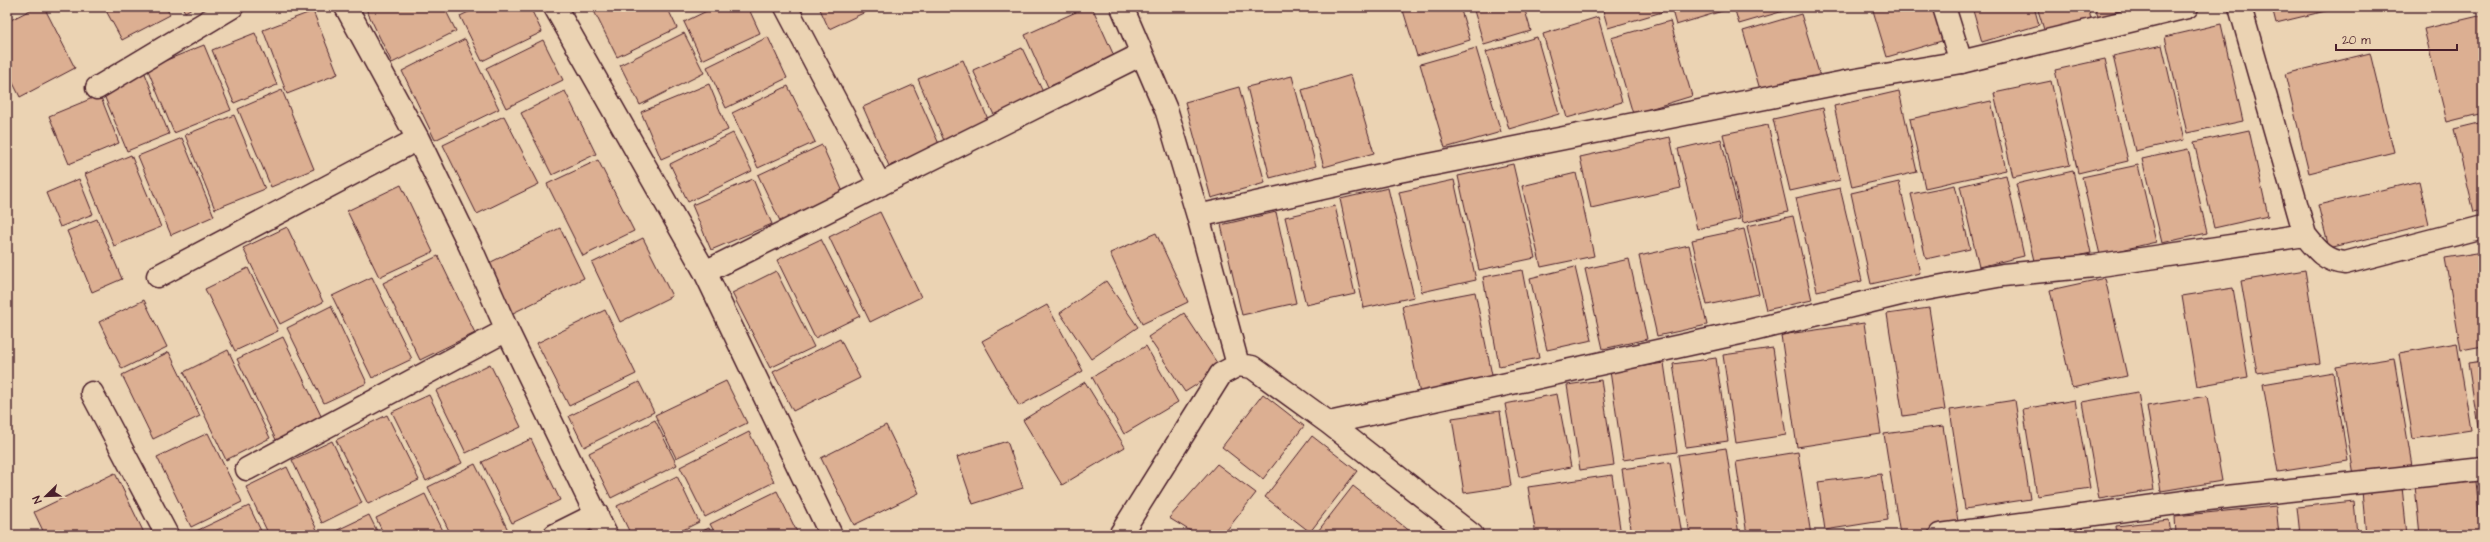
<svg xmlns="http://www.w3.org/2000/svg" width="2490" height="542" font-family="'Architects Daughter',sans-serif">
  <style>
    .building { fill: #dcaf92; stroke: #4a1f2b }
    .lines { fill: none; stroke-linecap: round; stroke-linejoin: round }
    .minor-casing { stroke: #4a1f2b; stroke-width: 25 }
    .tertiary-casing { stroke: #4a1f2b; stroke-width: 25 }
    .minor { stroke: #ebd3b3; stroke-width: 22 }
    .tertiary { stroke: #ebd3b3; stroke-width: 22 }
  </style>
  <rect width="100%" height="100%" fill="#ebd3b3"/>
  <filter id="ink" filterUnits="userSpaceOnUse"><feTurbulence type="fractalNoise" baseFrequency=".025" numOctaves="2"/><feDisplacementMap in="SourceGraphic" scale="8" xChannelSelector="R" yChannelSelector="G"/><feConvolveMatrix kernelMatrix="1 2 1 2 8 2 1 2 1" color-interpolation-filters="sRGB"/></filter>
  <g filter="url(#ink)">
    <path class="building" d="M36 7H44L75 68 20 97 7 71V22Z
      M104 7H166L170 15 122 40Z
      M182 7H194L185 12Z
      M365 7H444L456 31 392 63Z
      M479 7H530L542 32 482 61 460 16Z
      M592 7H667L677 28 617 57Z
      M715 7H748L760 33 702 60 684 22Z
      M819 7H871L872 9 829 29Z
      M1087 7H1092L1115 58 1048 87 1025 35Z
      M1402 7H1460L1470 40 1417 56Z
      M1473 7H1524L1531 31 1484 45Z
      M1602 7H1660L1662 12 1608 28Z
      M1671 7H1728L1729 9 1676 25Z
      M1734 7H1794V8L1739 24Z
      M1872 7H1935L1945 40 1887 57Z
      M1972 7H2034L2039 25 1982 42Z
      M2037 7H2088L2092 23 2046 36Z
      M2095 7H2144L2099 20Z
      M2272 7H2342L2276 23Z
      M313 11 338 74 287 94 263 30Z
      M1801 14 1820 76 1761 93 1743 31Z
      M2483 15V113L2447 122 2424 29Z
      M1598 17 1622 102 1567 118 1543 34Z
      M1670 21 1692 96 1633 114 1611 38Z
      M2221 24 2243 121 2187 133 2165 37Z
      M255 33 277 85 234 103 212 50Z
      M684 33 704 73 640 105 620 65Z
      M768 37 787 78 726 108 707 67Z
      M1537 37 1559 114 1509 129 1486 52Z
      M465 39 499 109 435 140 402 71Z
      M543 40 563 80 506 108 486 68Z
      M204 45 231 110 174 133 147 68Z
      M2162 45 2184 140 2135 151 2113 56Z
      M1022 48 1043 92 994 115 973 70Z
      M1476 48 1501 132 1445 148 1420 64Z
      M2370 53 2394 152 2309 173 2285 74Z
      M2105 59 2128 161 2078 173 2055 70Z
      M963 60 990 124 945 143 918 79Z
      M144 71 169 134 127 151 101 88Z
      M1351 75 1374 153 1324 167 1302 90Z
      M1292 76 1316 166 1270 178 1247 87Z
      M2051 81 2070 165 2013 177 1994 93Z
      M709 84 728 130 661 159 641 112Z
      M913 85 939 144 889 166 863 107Z
      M788 86 815 142 758 168 732 113Z
      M1239 87 1265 183 1211 198 1185 102Z
      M282 90 314 169 271 187 238 109Z
      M565 91 596 154 552 175 521 113Z
      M1899 91 1917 172 1852 187 1834 106Z
      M100 95 119 143 69 164 49 116Z
      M1991 101 2006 170 1925 188 1910 119Z
      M1823 108 1840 180 1790 191 1773 119Z
      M234 115 265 189 215 209 185 135Z
      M504 116 539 184 477 214 443 145Z
      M2483 122V210L2474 212 2454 129Z
      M1768 125 1788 212 1743 223 1723 134Z
      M2249 130 2268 216 2214 228 2194 142Z
      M733 133 752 171 688 202 670 164Z
      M1670 137 1681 188 1591 208 1580 157Z
      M182 138 214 216 171 235 138 156Z
      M1721 139 1740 219 1697 229 1678 149Z
      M822 145 844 194 781 223 758 175Z
      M2188 149 2207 233 2162 243 2142 159Z
      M131 155 161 227 114 246 85 174Z
      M598 160 634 231 583 256 547 184Z
      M1513 164 1535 258 1479 270 1458 176Z
      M2138 165 2156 242 2100 255 2082 177Z
      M2073 171 2091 253 2035 265 2016 184Z
      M1576 173 1594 256 1541 267 1522 186Z
      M2006 175 2024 256 1979 267 1960 186Z
      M79 179 93 214 60 227 46 193Z
      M753 179 772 224 711 250 692 205Z
      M1454 180 1476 280 1422 292 1399 192Z
      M2419 181 2429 224 2329 248 2318 205Z
      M1899 182 1920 273 1871 284 1851 193Z
      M401 185 433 252 379 277 347 211Z
      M1955 185 1970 249 1926 259 1911 194Z
      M1388 188 1414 297 1364 308 1340 199Z
      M1840 188 1862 281 1817 291 1796 198Z
      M1335 206 1355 294 1306 305 1285 217Z
      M880 212 921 297 870 322 829 237Z
      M1276 212 1296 303 1242 315 1221 225Z
      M1793 216 1812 300 1766 310 1747 226Z
      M97 219 122 279 92 292 67 231Z
      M287 227 323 302 280 324 243 248Z
      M560 228 584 278 511 314 487 264Z
      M1744 229 1759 294 1707 305 1692 240Z
      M1156 233 1188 302 1142 324 1110 253Z
      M643 238 672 296 620 322 592 263Z
      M821 239 860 316 815 338 777 260Z
      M1689 245 1707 325 1657 336 1639 256Z
      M2483 252V346L2461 350 2445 258Z
      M438 256 475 333 420 360 383 283Z
      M1629 259 1647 339 1603 349 1585 269Z
      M1575 267 1592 340 1547 350 1530 278Z
      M248 268 278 331 235 351 205 289Z
      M1522 270 1539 358 1499 366 1483 277Z
      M2305 270 2320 363 2257 373 2241 281Z
      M776 271 814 347 770 368 732 293Z
      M372 277 412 359 372 378 332 296Z
      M2105 278 2127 376 2072 388 2050 290Z
      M1106 281 1138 327 1091 359 1060 313Z
      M2233 288 2248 377 2197 386 2182 296Z
      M1475 292 1494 385 1421 399 1402 306Z
      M144 300 167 347 122 369 99 322Z
      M1047 305 1083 371 1019 406 982 341Z
      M331 306 367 383 324 403 287 328Z
      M1929 308 1945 410 1903 416 1887 314Z
      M605 310 636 374 569 406 537 343Z
      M1184 313 1221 369 1185 392 1148 337Z
      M1864 323 1881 434 1797 447 1781 335Z
      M283 337 324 422 278 444 237 359Z
      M840 339 860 378 793 411 773 372Z
      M2457 343 2471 430 2413 439 2399 353Z
      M1146 346 1178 402 1124 434 1092 377Z
      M1773 348 1786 435 1736 443 1723 355Z
      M228 350 270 438 226 460 184 372Z
      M169 352 200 416 153 439 122 375Z
      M1716 358 1728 441 1686 447 1673 364Z
      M2394 358 2412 466 2354 475 2336 367Z
      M2483 361V444L2481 445 2468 363Z
      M1664 363 1677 452 1623 460 1610 371Z
      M490 364 521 427 466 453 436 391Z
      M2333 372 2348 461 2278 472 2263 384Z
      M1601 380 1614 465 1580 470 1567 385Z
      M726 381 747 423 676 458 655 415Z
      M639 382 654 412 584 447 569 416Z
      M1085 382 1125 447 1062 485 1023 420Z
      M2138 392 2154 490 2099 499 2082 402Z
      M1263 394 1304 426 1263 479 1222 447Z
      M1557 394 1571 467 1519 477 1505 404Z
      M429 395 462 463 426 481 392 412Z
      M2207 396 2222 481 2161 491 2147 406Z
      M2015 400 2030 499 1965 509 1950 410Z
      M2075 400 2090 488 2037 496 2023 409Z
      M1500 411 1511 486 1464 493 1452 418Z
      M387 415 419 480 368 504 336 440Z
      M655 420 677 465 611 498 589 453Z
      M886 425 919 493 854 525 821 458Z
      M1943 426 1959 528 1900 535 1884 434Z
      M749 432 774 482 705 517 680 467Z
      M208 433 242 502 191 527 157 457Z
      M1312 436 1357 471 1310 532 1265 497Z
      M531 439 560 500 512 523 482 462Z
      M332 441 362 503 322 523 292 460Z
      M1007 441 1023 488 973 504 957 457Z
      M1726 448 1739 535H1690L1678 455Z
      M1798 452 1811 535H1747L1736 462Z
      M1670 462 1682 535H1632L1622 469Z
      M475 464 510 534 508 535H451L428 487Z
      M1217 464 1256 493 1223 535H1197L1169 518Z
      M287 467 319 534 318 535H269L246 487Z
      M115 473 145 535H45L34 512Z
      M1881 474 1888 520 1825 530 1818 482Z
      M1612 475 1621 535H1536L1528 487Z
      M677 476 699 522 673 535H631L617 506Z
      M2476 481 2481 535H2420L2415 486Z
      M1353 486 1411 532 1409 535H1315Z
      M2402 487 2407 535H2366L2362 491Z
      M777 491 797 532 791 535H716L710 524Z
      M425 494 445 535H384L376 518Z
      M2354 501 2357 535H2300L2297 507Z
      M249 506 263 535H193L192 533Z
      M2276 506 2279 535H2176L2175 516Z
      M369 515 379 535H327Z
      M2169 520 2171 535H2117L2116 526Z
      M709 528 712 535H694Z
      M2110 530 2111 535H2062Z"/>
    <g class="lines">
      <g class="minor-casing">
        <path id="minor" d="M346 7 418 139 470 246 507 330 606 535
          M555 7 705 272 831 535
          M786 7 880 185
          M1122 7 1167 112 1198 216 1238 365
          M2240 7 2305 235C2317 250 2325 261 2345 263L2483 227
          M97 88 232 7
          M1198 216 1399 171 1850 81 1961 62 2187 7
          M705 272 1142 54
          M158 276 418 139
          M92 393 167 535
          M1329 423 1749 331 1904 293 2003 275 2094 266 2305 235
          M247 469 507 330
          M555 535 597 514
          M1120 535 1221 374 1238 365 1252 367 1329 423 1472 535
          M1940 535 2199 500 2483 469"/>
      </g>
      <g class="tertiary-casing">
        <path id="tertiary" d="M1944 7 1961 62"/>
      </g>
      <use href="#minor" class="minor"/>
      <use href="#tertiary" class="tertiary"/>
    </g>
  </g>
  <rect width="2490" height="542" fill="none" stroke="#ebd3b3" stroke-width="24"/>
  <rect x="12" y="12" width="2466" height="518" fill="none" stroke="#4a1f2b" stroke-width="1.5" filter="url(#ink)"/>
  <g transform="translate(46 496) rotate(247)" stroke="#ebd3b3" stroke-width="3" paint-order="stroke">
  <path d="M0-3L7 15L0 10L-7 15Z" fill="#4a1f2b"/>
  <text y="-6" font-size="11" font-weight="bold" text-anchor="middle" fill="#4a1f2b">N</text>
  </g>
  <path d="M2336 44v6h121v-6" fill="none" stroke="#4a1f2b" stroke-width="2"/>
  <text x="2342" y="44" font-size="12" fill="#4a1f2b" stroke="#ebd3b3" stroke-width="3" paint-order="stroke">20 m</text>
</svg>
